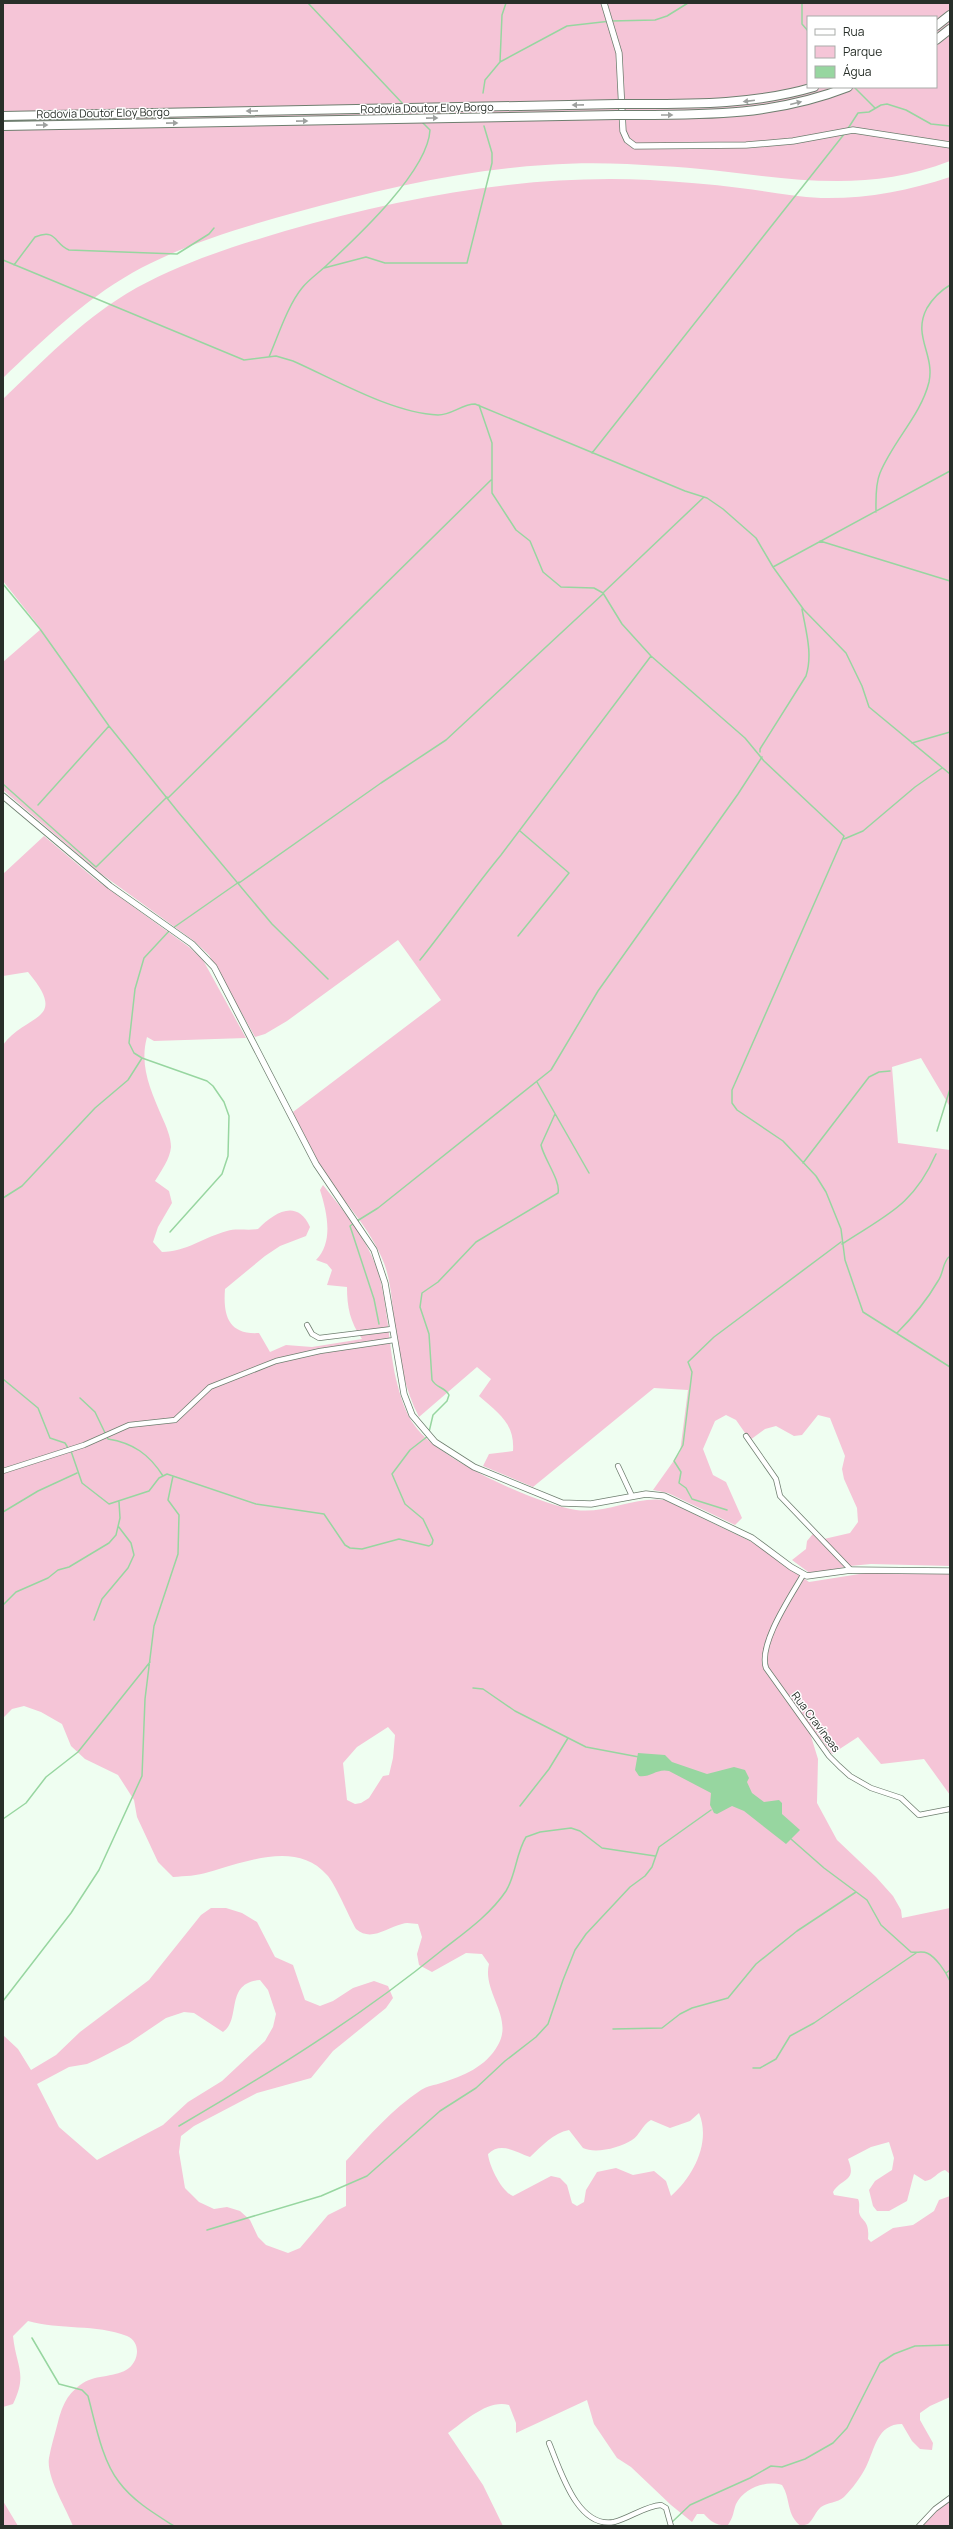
<svg xmlns="http://www.w3.org/2000/svg" width="953" height="2529" font-family="Manrope,sans-serif">
  <style>
    .green { fill: #f5c5d7; fill-rule: evenodd }
    .water { fill: #97d6a0 }
    .lines { fill: none; stroke-linecap: round; stroke-linejoin: round }
    .stream { stroke: #97d6a0; stroke-width: 1.5 }
    .minor-casing { stroke: #6e7e6f; stroke-width: 6 }
    .tertiary-casing { stroke: #6e7e6f; stroke-width: 7 }
    .motorway-casing { stroke: #6e7e6f; stroke-width: 10 }
    .minor { stroke: #fff; stroke-width: 4.5 }
    .tertiary { stroke: #fff; stroke-width: 5.5 }
    .motorway { stroke: #fff; stroke-width: 8 }
    .motorway-bridge-casing { stroke: #6e7e6f; stroke-width: 10; stroke-linecap: butt }
    .motorway-bridge { stroke: #fff; stroke-width: 8 }
    .oneway { fill: #9ea19f }
    .labels { text-anchor: middle; stroke-width: 3; stroke-linejoin: round; paint-order: stroke }
    .street-label { font-size: 11px; fill: #282f29; stroke: #fff }
  </style>
  <rect width="100%" height="100%" fill="#effef1"/>
  <path class="green" d="M3 3H950V161C850 200 763 171 661 166 622 163 583 162 545 165 462 170 377 190 297 212 240 228 184 244 132 273 83 301 43 340 3 378ZM808 17H936V87H808Z
    M950 177V1107L921 1058 892 1067 898 1143 950 1150V1566L871 1564 850 1566 811 1574 792 1560 806 1549 807 1541 816 1530 824 1539 850 1533 858 1522 857 1508 844 1479 842 1469 845 1456 830 1418 818 1415 802 1435 794 1436 776 1426 765 1429 750 1440 736 1420 726 1415 715 1421 703 1449 713 1475 726 1482 742 1518 735 1525 668 1493 653 1490 680 1452 688 1390 654 1388 533 1487 483 1466 489 1454 513 1451C515 1423 498 1413 479 1396L491 1379 477 1367 419 1417C405 1390 399 1359 395 1329 392 1307 392 1284 384 1263 370 1227 343 1201 321 1170 310 1153 302 1131 293 1112L441 1000 398 940 287 1021 265 1034 255 1037 209 955 194 941 100 873 3 790V662L41 629 3 581V399C42 362 80 322 126 294 176 264 229 248 285 231 404 197 526 174 650 180 680 182 710 184 740 188 767 191 794 197 821 198 865 199 908 191 950 177Z
    M44 836 95 879 189 947 203 960 246 1038 154 1041 147 1037C139 1066 151 1091 162 1117 166 1126 171 1137 171 1147 170 1159 161 1171 155 1181L169 1191 172 1203 158 1227 153 1242 162 1252C186 1252 204 1237 227 1231 236 1228 248 1231 258 1229 274 1213 297 1198 310 1227L306 1236 280 1246 265 1256 225 1289C223 1315 228 1335 259 1333L270 1352 286 1345 312 1347 362 1339C350 1322 347 1307 347 1287L327 1285 332 1270 327 1264 316 1260C334 1242 327 1212 320 1190L323 1185C343 1210 365 1236 376 1266 388 1299 388 1343 396 1379 400 1395 405 1413 415 1426 438 1459 536 1504 576 1510 606 1514 635 1496 665 1500L754 1543 809 1582 872 1572 950 1574V1795L924 1759 881 1764 858 1737 832 1754 813 1729 810 1733 818 1759 817 1803 837 1840 876 1877 893 1896 901 1910 902 1918 950 1908V2174L945 2170C937 2172 934 2180 925 2181L914 2174 907 2201 889 2211H877L873 2206 869 2190 875 2181 892 2170 894 2158 889 2142 871 2147 848 2159C857 2182 843 2177 833 2192L834 2195 858 2199C860 2203 859 2207 859 2212 861 2222 870 2219 868 2239L871 2242 893 2228 913 2225 934 2211 939 2200 950 2196V2397L930 2406 920 2413V2420L933 2443 932 2450 920 2449 912 2441 902 2424C877 2424 875 2449 866 2467 861 2477 852 2489 844 2497 837 2503 828 2502 821 2507 816 2511 813 2520 808 2524L801 2526C786 2515 791 2499 782 2485 766 2480 744 2488 736 2504 733 2512 734 2516 728 2525 717 2526 711 2522 704 2514H697L692 2522 671 2505 631 2467 617 2458 594 2424 587 2400 516 2433V2423L509 2405C488 2399 465 2421 448 2433L483 2485 503 2526H73C66 2508 46 2477 49 2458 51 2446 55 2434 58 2422 63 2404 67 2394 83 2383 97 2374 116 2378 129 2368 139 2360 141 2342 127 2336 96 2324 60 2330 28 2321L13 2336C16 2366 28 2374 13 2404L3 2407V2035L18 2049 31 2070 56 2055 80 2032 149 1980 201 1915 211 1908H226L242 1913 257 1922 275 1957 293 1965 305 2000 320 2006 333 2001 353 1988 374 1981 388 1986 393 1998 386 2008 333 2051 311 2078 257 2093 194 2126 181 2136 179 2152 185 2188 199 2202 214 2209 227 2207 240 2211 250 2220 258 2237 266 2245 288 2253 300 2248 328 2215 346 2206V2161C370 2135 392 2109 421 2090 427 2086 435 2085 441 2083 463 2076 486 2067 498 2045 514 2017 482 1992 489 1964L482 1954 466 1953 432 1972 419 1965 417 1954 422 1937 418 1924C413 1924 407 1922 402 1924 386 1928 371 1942 356 1929 349 1917 335 1883 327 1875 297 1840 245 1862 209 1872 197 1876 185 1876 173 1877L158 1862 137 1817 134 1800 118 1775 85 1759 71 1746 62 1724 41 1712 24 1706 12 1709 3 1718V1045C26 1013 70 1022 28 972L3 976V874ZM388 1727 395 1735 393 1758 389 1775 383 1776 369 1798 361 1803 355 1804 347 1800 343 1763 357 1747ZM260 1980 268 1990 276 2014 273 2027 265 2041 222 2081 188 2102 163 2125 97 2160 59 2127 37 2084 69 2067 87 2064 98 2059 129 2043 166 2018 184 2012 194 2013 223 2032C242 2019 224 1983 260 1980ZM699 2113C711 2142 694 2176 671 2196L666 2181 654 2171 633 2175 616 2168 597 2172 586 2190 584 2202 577 2206 572 2203 567 2185 560 2178 551 2176 513 2196C502 2192 489 2166 488 2154 501 2141 515 2152 530 2157 542 2146 553 2133 569 2130L583 2148C595 2154 620 2148 632 2140 640 2135 642 2125 651 2120L670 2128 690 2121Z
    M950 2496V2526H917L933 2507Z
    M3 2501 18 2526H3Z"/>
  <path class="water" d="M638 1753 665 1755 672 1762 707 1774 734 1767 745 1770 749 1778 747 1782 752 1793 764 1802 779 1800 782 1803V1814L800 1830 786 1844 744 1811 732 1806 717 1814 714 1813 710 1805 711 1793 669 1771C657 1768 650 1778 639 1776L635 1770Z"/>
  <g class="lines">
    <path class="stream" d="M308 3 404 105
      M802 3V24L808 31
      M500 62 502 15 506 3
      M854 87 875 108
      M483 93 485 80 500 62 567 26 611 21 655 20 667 16 688 3
      M847 130 858 113 869 112 881 105 887 104 906 110 931 124 950 126
      M3 260 244 360 276 356 293 361C336 380 392 413 438 415 452 415 462 404 475 404L685 491 707 498 723 509 756 538 773 567 804 610 846 653 862 686 869 707 950 774
      M14 265 35 237C57 228 54 244 69 250L177 254 209 234 214 228
      M324 268 366 257 385 263H467L492 163V153L484 126
      M269 357C278 336 288 305 302 288 309 279 320 272 328 264 358 236 428 171 430 130L421 121
      M479 405 492 443V493L516 530 530 541 543 572 561 587 594 588 603 593 622 624 651 656 745 738 764 761 844 836 732 1090V1103L737 1110 783 1141 816 1176 826 1192 841 1229 845 1260 863 1312 950 1367
      M592 453 845 133
      M876 512C876 500 875 485 880 473 893 441 921 415 929 382 935 354 912 336 927 308 933 298 940 291 950 285
      M820 541 950 581
      M773 567 950 471
      M3 584 40 629 109 726 179 813 272 924 328 979
      M604 592 704 497
      M912 743 950 732
      M760 752V749L806 676C813 654 806 632 802 609
      M3 784 96 867 167 797
      M168 798 491 480
      M38 805 109 726
      M844 839 863 831 915 787 942 768
      M239 883 381 783 446 740 603 594
      M173 928 239 882
      M518 936 569 873 520 831
      M420 960C448 925 473 889 501 855L651 656
      M537 1082 589 1173
      M937 1131 950 1089
      M803 1163 869 1077 879 1072 890 1071
      M3 1198 22 1186 95 1108 128 1080 142 1058
      M357 1221 378 1208 551 1070 598 991 738 794 762 757
      M354 1223 350 1226 374 1299 379 1324
      M170 1232 222 1174 228 1156 229 1116 224 1102 213 1086 207 1081 142 1058 134 1053 129 1043 135 989 144 958 170 930
      M842 1244C886 1215 913 1206 936 1154
      M897 1333C913 1317 927 1300 938 1281 944 1273 942 1262 950 1256
      M3 1379 38 1408 50 1438 65 1443 68 1448
      M80 1398 95 1412 108 1439C133 1443 149 1454 163 1476
      M429 1432 433 1415 447 1401 449 1395C445 1387 436 1388 432 1380L429 1334 420 1307 422 1293 438 1282 476 1242 558 1193C561 1181 544 1159 541 1145L555 1114
      M71 1451 82 1483 109 1504 149 1491 159 1478 167 1474 256 1504 324 1514 345 1545 350 1548 362 1549 399 1539 429 1546 432 1544 433 1540 423 1519 405 1504 392 1474 410 1450 428 1436
      M727 1510 692 1499 686 1488 679 1483 681 1472 674 1461 683 1445 692 1372 688 1362 714 1337 841 1242
      M3 1512 38 1491 77 1473
      M3 1605 16 1592 48 1578 58 1570 69 1567 109 1543 116 1535 120 1518 119 1502
      M94 1620 102 1599 128 1568 134 1555 131 1543 118 1526
      M473 1688 483 1689 515 1711 586 1747 639 1757
      M520 1806 549 1769 568 1738
      M3 1819 26 1803 46 1777 78 1752 150 1662
      M791 1839 824 1868 867 1900 881 1925 911 1952C916 1953 923 1951 927 1953 936 1957 946 1972 950 1981
      M946 1973 950 1970
      M3 2001 71 1913 99 1870 142 1776 145 1699 154 1626 178 1554 179 1515 168 1500 173 1476
      M613 2029 662 2028 680 2014 692 2008 728 1998 756 1964 797 1931 856 1892
      M753 2068H760L776 2059 790 2036 814 2023 916 1953
      M179 2126C270 2073 360 2017 441 1951 464 1933 490 1915 506 1891 516 1875 516 1853 526 1837L540 1832 571 1828 580 1831 602 1848 655 1856
      M207 2230 321 2196 367 2176 440 2111 476 2088 505 2061 536 2037 548 2024 563 1980 575 1950 586 1934 630 1887 645 1876 652 1867 659 1847 711 1810
      M32 2338 59 2384 82 2390 88 2396C95 2422 102 2461 119 2482 133 2501 155 2514 174 2526
      M671 2523 690 2505 750 2478 771 2466 782 2467 805 2459 833 2443 847 2428 880 2363 894 2354 915 2346 950 2345"/>
    <g class="minor-casing">
      <path id="minor" d="M307 1325 312 1334 319 1338 392 1329
        M746 1436 776 1479 780 1496 851 1570
        M618 1466 632 1496
        M3 1471 84 1445 129 1425 175 1420 210 1387 276 1361 320 1351 394 1340
        M803 1575C791 1596 758 1644 766 1668L829 1756 839 1766 850 1776 871 1788 901 1798 919 1815 950 1809
        M549 2443C560 2469 577 2529 614 2522 630 2518 645 2506 661 2505L666 2508 671 2526
        M919 2526 935 2509 950 2498"/>
    </g>
    <g class="tertiary-casing">
      <path id="tertiary" d="M604 3 619 53 623 131 627 140 635 146 746 145 793 141 853 130 950 145
        M3 796 110 886 192 944 214 967 316 1164 374 1250 385 1283 404 1394 412 1415 435 1442 474 1467 562 1503 591 1504 646 1494 664 1496 752 1538 791 1567 807 1576 851 1570 950 1571"/>
    </g>
    <g class="motorway-casing">
      <path id="motorway" d="M936 26 950 15
        M936 40 950 29
        M627 104C691 104 753 105 814 87
        M628 115C705 115 774 116 848 87
        M3 116 617 104
        M3 126 617 115"/>
    </g>
    <use href="#minor" class="minor"/>
    <use href="#tertiary" class="tertiary"/>
    <use href="#motorway" class="motorway"/>
    <g class="motorway-bridge-casing">
      <path id="motorway-bridge" d="M617 104H627
        M617 115H628"/>
    </g>
    <use href="#motorway-bridge" class="motorway-bridge"/>
  </g>
  <defs><path id="oneway-solid" d="M-6-.8H1V-3.2L6.5 0L1 3.2V.8H-6Z"/></defs>
  <g class="oneway">
    <use href="#oneway-solid" transform="translate(749 101) rotate(173)"/>
    <use href="#oneway-solid" transform="translate(796 103) rotate(-14)"/>
    <use href="#oneway-solid" transform="translate(578 105) rotate(179)"/>
    <use href="#oneway-solid" transform="translate(252 111) rotate(179)"/>
    <use href="#oneway-solid" transform="translate(667 115)"/>
    <use href="#oneway-solid" transform="translate(432 118) rotate(-1)"/>
    <use href="#oneway-solid" transform="translate(302 121) rotate(-1)"/>
    <use href="#oneway-solid" transform="translate(172 123) rotate(-1)"/>
    <use href="#oneway-solid" transform="translate(42 125) rotate(-1)"/>
  </g>
  <g class="labels">
    <g class="street-label">
      <text transform="translate(427 108) rotate(-1)" y="4">Rodovia Doutor Eloy Borgo</text>
      <text transform="translate(103 113) rotate(-1)" y="4">Rodovia Doutor Eloy Borgo</text>
      <text transform="translate(816 1722) rotate(53)" y="4">Rua Cravíneas</text>
    </g>
  </g>
  <rect width="953" height="2529" fill="none" stroke="#282f29" stroke-width="8"/>
  <rect x="807" y="16" width="130" height="72" fill="#ffffff" stroke="#a9aca9"/>
  <rect x="815" y="29" width="20" height="6" fill="#ffffff" stroke="#a9aca9"/>
  <text x="843" y="36" font-size="12" fill="#282f29">Rua</text>
  <rect x="815" y="46" width="20" height="12" fill="#f5c5d7" stroke="#a9aca9"/>
  <text x="843" y="56" font-size="12" fill="#282f29">Parque</text>
  <rect x="815" y="66" width="20" height="12" fill="#97d6a0" stroke="#a9aca9"/>
  <text x="843" y="76" font-size="12" fill="#282f29">Água</text>
</svg>
